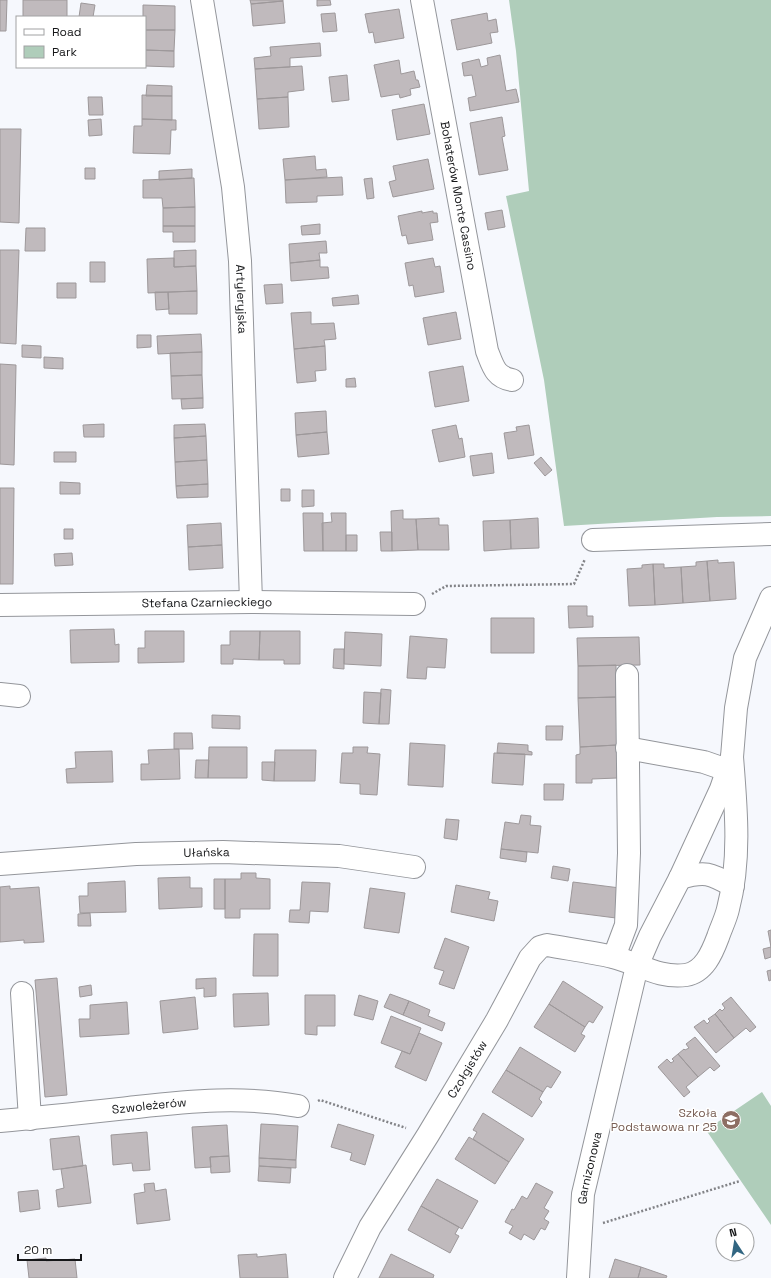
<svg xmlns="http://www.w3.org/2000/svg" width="771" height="1278" font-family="'Space Grotesk',sans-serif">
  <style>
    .green { fill: #afcdba }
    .building { fill: #c0babd; stroke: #9d989a }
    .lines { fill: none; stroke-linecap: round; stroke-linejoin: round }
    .minor-casing { stroke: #94969b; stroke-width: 24 }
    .path { stroke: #828387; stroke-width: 2.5; stroke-dasharray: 2 2; stroke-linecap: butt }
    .minor { stroke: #fff; stroke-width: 22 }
    .labels { text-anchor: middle; stroke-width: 3; stroke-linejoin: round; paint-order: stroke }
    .street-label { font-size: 12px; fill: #151618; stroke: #fff }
    .education-label { font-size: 12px; fill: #785e54; stroke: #fff; text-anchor: end }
  </style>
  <rect width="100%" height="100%" fill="#f6f8fd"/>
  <path class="green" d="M509 0H771V516L717 517 564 526 544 380 506 196 529 191 516 51Z
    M762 1092 771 1106V1225L706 1130Z"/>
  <path class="building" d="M0 0H7L6 31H0Z
    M23 0H67V17H23Z
    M250 0H283V1L251 4Z
    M317 0H330L331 5 317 6Z
    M283 1 285 23 253 26 251 4Z
    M81 3 95 5 93 17H79Z
    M143 5 175 6V30H145V17H143Z
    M399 9 404 38 375 43 373 32 369 33 365 14Z
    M335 13 337 31 323 32 321 14Z
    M487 13 488 21 496 19 498 32 490 33 492 43 457 50 451 20Z
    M145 30H175L174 51 145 50Z
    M320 43 321 56 290 58V67L255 69 254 58 271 56 270 47Z
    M145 50 174 51V67L145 66Z
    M500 55 506 91 516 89 519 102 470 111 468 98 476 96 472 75 464 76 462 63 479 59 481 67 488 65 487 58Z
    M399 60 401 74 414 71 416 80H418L420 87 410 89 411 95 400 98 399 94 381 97 374 65Z
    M302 66 304 90 288 92V97L257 99 255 69Z
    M347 75 349 100 332 102 329 77Z
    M147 85 172 86V96H146Z
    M142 95 172 96V120L142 119Z
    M88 97H102L103 115H89Z
    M288 97 289 127 259 129 257 99Z
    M424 104 430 134 397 140 392 110Z
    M502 117 505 136 502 137 508 170 479 175 470 123Z
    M101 119 102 135 89 136 88 120Z
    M142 119 176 120V130H171L170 154 133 153 134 126H142Z
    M0 129H21L19 223 0 222Z
    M315 156 316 170 326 169 327 177 285 180 283 159Z
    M428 159 434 189 393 197 389 182 396 180 393 166Z
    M85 168H95V179H85Z
    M192 169V178L159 180V171Z
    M342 177 343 195 317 196V202L286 203 285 180Z
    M194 178 195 207 163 208 162 198H143V180Z
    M372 178 374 198 367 199 364 179Z
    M195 207V226H163V208Z
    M502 210 505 227 488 230 485 213Z
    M422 211V213L433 211V213H437L438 222 430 223 433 240 408 244 406 235 402 236 398 216Z
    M320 224V234L302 235 301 226Z
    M163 226H195V242H173V232H163Z
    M26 228H45V251H25Z
    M326 241 327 253H319L320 260 290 263 289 244Z
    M0 250H19L16 344 0 343Z
    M196 250V266L174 267V251Z
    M174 258V267L196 266 197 291 148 293 147 259Z
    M433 258 435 267 440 266 444 292 415 297 413 285 409 286 405 263Z
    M320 260V267H328L329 278 291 281 290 263Z
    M90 262H105V282H90Z
    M57 283H76V298H57Z
    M282 284 283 303 266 304 264 285Z
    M197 291V314H169L168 292Z
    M155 292H168L169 309 156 310Z
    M358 295 359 304 333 306 332 298Z
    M311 312V324L334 323 336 339 324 340 325 346 294 349 291 313Z
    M456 312 461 339 428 345 423 318Z
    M201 334 202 352 158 354 157 336Z
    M137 335H151V347L137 348Z
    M22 345 41 346V358L22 357Z
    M325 346 326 370 315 371 316 381 297 383 294 349Z
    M202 352V375L171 376 170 353Z
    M44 357 63 358V369L44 368Z
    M0 364 16 365 14 465 0 464Z
    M463 366 469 401 435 407 429 372Z
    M202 375 203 398 172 399 171 376Z
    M355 378 356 387H346V379Z
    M203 398V408L182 409 181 399Z
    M326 411 327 432 296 435 295 413Z
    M104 424V437H84L83 425Z
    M205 424 206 436 174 438V425Z
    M456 425 459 439 462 438 465 457 439 462 432 430Z
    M529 425 534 455 508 459 504 433 517 431 516 427Z
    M327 432 329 454 298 457 296 435Z
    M206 436 207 460 175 462 174 438Z
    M54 452H76V462H54Z
    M492 453 494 473 473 476 470 456Z
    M541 457 552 470 545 476 534 463Z
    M207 460 208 484 176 486 175 462Z
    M60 482 80 483V494H60Z
    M208 484V497L177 498 176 486Z
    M0 488H14L13 584H0Z
    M281 489H290V501H281Z
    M302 490H314V506L302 507Z
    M403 510V519H416L418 550 392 551 391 511Z
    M303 513H323V551H304Z
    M331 513H346V551H323L322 523 332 522Z
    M439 518V525H448L449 550H418L416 519Z
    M538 518 539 548 511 549 510 520Z
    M510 520 511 549 484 551 483 521Z
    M221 523 222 545 188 547 187 525Z
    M64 529H73V539H64Z
    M380 532H392V551H381Z
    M346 535H357V551H346Z
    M222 545 223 568 189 570 188 547Z
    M72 553 73 565 55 566 54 554Z
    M718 560V563L734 562 736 599 710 601 707 561Z
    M707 561 710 601 683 603 681 567 696 566V562Z
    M653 564H664V568L681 567 683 603 655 605Z
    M653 564 655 605 629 606 627 569 642 568V565Z
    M568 606H587V616H593V627L569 628Z
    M491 618H534V653H491Z
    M114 629 115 645 119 644V662L71 663 70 630Z
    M145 631H184V662L138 663V648H145Z
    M230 631H260L259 660 233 659V664H221V645H230Z
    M260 631H300V664H284V660H259Z
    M345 632 382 634 381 666 344 664Z
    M410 636 447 639 445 668 427 667 426 679 407 678Z
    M639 637 640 665 578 666 577 638Z
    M334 649H344V669L333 668Z
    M616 665V697L578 698V666Z
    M381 689 391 690 389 724H379Z
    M364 692 381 693 379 724 363 723Z
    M616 697 617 745 580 747 578 698Z
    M212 715 240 716V729L212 728Z
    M546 726H563L562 740H546Z
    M174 733H192L193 749H174Z
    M410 743 445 745 443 787 408 785Z
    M498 743 528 745V751L532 752V755L497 753Z
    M617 745V778L592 779V783H576V755L580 754V747Z
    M209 747H247V778H208Z
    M353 747H368L367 753 380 754 377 795 360 794V784L340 783 342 753H353Z
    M179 749 180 779 141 780V764H149L148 750Z
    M275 750H316L315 781H274Z
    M112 751 113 782 67 783 66 769 76 768 75 752Z
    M494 753 525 754 523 785 492 783Z
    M196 760H209L208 778H195Z
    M262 762H275L274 781 262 780Z
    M544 784H564L563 800H544Z
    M521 815 531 816 530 825 541 826 538 853 501 849 505 822 519 824Z
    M446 819 459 820 457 840 444 838Z
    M501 849 527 852 526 862 500 858Z
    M553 866 570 869 568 881 551 878Z
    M241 873H256V878L270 879V909H240V918H225V879H241Z
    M190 877V888H202V907L159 909 158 878Z
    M214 879H225V909H214Z
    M125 881 126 912 80 913 79 896H88V883Z
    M302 882 330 883 328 912 310 911 309 923 289 922 290 910H300Z
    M573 882 620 888 616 918 569 912Z
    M456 885 490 892 488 899 498 901 494 921 451 912Z
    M10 886V889L39 887 44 942 24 943V940L0 942V887Z
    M370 888 405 893 399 933 364 928Z
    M90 913 91 926H78V914Z
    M771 930V957L765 959 763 949 771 947 768 931Z
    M254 934H278V976H253Z
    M445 938 469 947 454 989 439 984 444 971 434 968Z
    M771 970V980L769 981 767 971Z
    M57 978 67 1095 45 1097 35 980Z
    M216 978V996L204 997V988L196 989V979Z
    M563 981 603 1007 593 1023 589 1021 585 1027 549 1004Z
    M91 985 92 995 80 997 79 987Z
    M268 993 269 1025 234 1027 233 994Z
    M390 994 409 1001 403 1015 384 1007Z
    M305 995H335V1026H317V1035L305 1034Z
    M359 995 378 1001 373 1020 354 1015Z
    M195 997 198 1029 163 1033 160 1001Z
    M731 997 756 1027 750 1032 746 1028 734 1038 715 1014 720 1009 722 1011 725 1008 722 1004Z
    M409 1001 430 1010 428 1016 445 1023 442 1031 403 1015Z
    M127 1002 129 1034 80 1037 79 1019H90V1005Z
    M549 1004 585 1027 581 1034 585 1036 575 1052 534 1027Z
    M715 1014 734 1038 716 1053 694 1027 704 1020 707 1024 710 1021 708 1019Z
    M391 1016 421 1028 410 1054 381 1043Z
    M419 1033 442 1043 426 1081 395 1067 402 1051 410 1054Z
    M695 1037 720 1066 714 1071 710 1067 698 1077 678 1054 684 1049 685 1050 689 1048 686 1044Z
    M520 1047 561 1072 551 1088 547 1086 543 1092 506 1070Z
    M678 1054 698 1077 686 1087 690 1092 684 1097 658 1067 667 1059 671 1063 674 1061 672 1059Z
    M506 1070 543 1092 539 1099 542 1102 532 1117 492 1092Z
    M483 1113 524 1139 509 1162 473 1139 477 1132 473 1130Z
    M261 1124 298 1126 296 1160 259 1158Z
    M338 1124 374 1135 365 1165 350 1160 352 1153 331 1147Z
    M227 1125 229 1156 210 1157 211 1167 195 1168 192 1127Z
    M147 1132 150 1170 133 1171 132 1163 113 1165 111 1135Z
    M79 1136 83 1166 53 1170 50 1139Z
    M469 1137 509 1162 495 1184 455 1159Z
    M229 1156 230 1172 211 1173 210 1157Z
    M259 1158 296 1160V1168L259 1166Z
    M86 1165 91 1203 58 1207 56 1190 64 1188 61 1169Z
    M259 1166 291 1168 290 1183 258 1181Z
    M437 1179 478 1201 462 1229 421 1206Z
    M154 1183 155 1191 166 1189 170 1220 137 1224 134 1194 145 1192 144 1184Z
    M536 1183 553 1192 544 1208 549 1211 544 1219 549 1222 545 1230 541 1228 534 1240 524 1234 521 1240 509 1233 513 1226 505 1222 512 1209 514 1210 522 1196 527 1199Z
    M38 1190 40 1209 20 1212 18 1192Z
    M421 1206 459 1227 455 1234 459 1236 450 1253 408 1230Z
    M257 1254V1257L286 1254 288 1278H240L238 1255Z
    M391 1254 434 1275 433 1278H379Z
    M46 1258V1261L75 1259 77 1278H29L27 1260Z
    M615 1259 641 1267 638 1278H609Z
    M641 1267 667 1276 666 1278H638Z"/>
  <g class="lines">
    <g class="minor-casing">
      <g id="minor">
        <path id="s1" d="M202 0 233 187 240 261 251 602"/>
        <path id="s2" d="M422 0 487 351C493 366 495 377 512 380"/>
        <path d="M593 540 771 534"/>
        <path id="s3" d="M0 605 251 602 414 604"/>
        <path d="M0 694 19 696"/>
        <path d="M627 748 704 762 727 770"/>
        <path id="s4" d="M0 864 136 854 223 852 339 856 414 867"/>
        <path d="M680 878C705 871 710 873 733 886"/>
        <path d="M614 957 626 925 629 853 627 675"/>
        <path d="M22 993 30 1119"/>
        <path id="s5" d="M0 1121C46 1117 91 1112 137 1107 190 1101 244 1096 298 1106"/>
        <path id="s6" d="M345 1278 370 1227 428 1135 497 1020 530 958 540 947 547 945C569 949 592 952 613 957 638 963 659 979 686 975 704 972 712 953 718 937 721 928 726 918 728 909 741 860 736 807 732 757"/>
        <path id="s7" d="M578 1278 583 1194 637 966 650 936 680 878 721 789 732 757 736 708 745 658 771 598"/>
      </g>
    </g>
    <path class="path" d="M432 594 446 586 574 584 585 559
      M318 1101 320 1100 406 1128
      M603 1223 740 1181"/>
    <use href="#minor" class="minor"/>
  </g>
  <defs>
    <g id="school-disc" transform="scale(1)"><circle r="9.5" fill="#8d6e63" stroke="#fff"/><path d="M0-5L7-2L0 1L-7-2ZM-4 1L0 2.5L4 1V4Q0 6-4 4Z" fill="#fff"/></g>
  </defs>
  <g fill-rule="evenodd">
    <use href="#school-disc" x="731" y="1120"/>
  </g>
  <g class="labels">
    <g class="street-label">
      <text dy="4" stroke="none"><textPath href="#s2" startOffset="199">Bohaterów Monte Cassino</textPath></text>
      <text dy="4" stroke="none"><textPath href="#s1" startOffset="302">Artyleryjska</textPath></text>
      <text dy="4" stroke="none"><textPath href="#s3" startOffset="207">Stefana Czarnieckiego</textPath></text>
      <text dy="4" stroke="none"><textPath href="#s4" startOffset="207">Ułańska</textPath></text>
      <text dy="4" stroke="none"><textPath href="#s6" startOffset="242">Czołgistów</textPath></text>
      <text dy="4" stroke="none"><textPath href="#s5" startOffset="150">Szwoleżerów</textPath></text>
      <text dy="4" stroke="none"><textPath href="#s7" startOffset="111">Garnizonowa</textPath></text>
    </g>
    <g class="education-label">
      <text x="717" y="1117">Szkoła<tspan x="717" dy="14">Podstawowa nr 25</tspan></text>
    </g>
  </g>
  <rect x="16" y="16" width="130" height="52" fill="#ffffff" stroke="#a1a2a3"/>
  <rect x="24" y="29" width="20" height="6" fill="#ffffff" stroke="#a1a2a3"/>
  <text x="52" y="36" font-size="12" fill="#151618">Road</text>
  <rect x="24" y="46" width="20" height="12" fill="#afcdba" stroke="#a1a2a3"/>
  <text x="52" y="56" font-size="12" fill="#151618">Park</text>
  <g transform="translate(735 1242) rotate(348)"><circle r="19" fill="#ffffff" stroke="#a1a2a3"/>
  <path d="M0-3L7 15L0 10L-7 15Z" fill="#326682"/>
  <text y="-6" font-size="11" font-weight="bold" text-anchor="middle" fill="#151618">N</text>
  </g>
  <path d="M18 1254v6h63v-6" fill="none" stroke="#151618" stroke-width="2"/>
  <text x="24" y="1254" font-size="12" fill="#151618" stroke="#ffffff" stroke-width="3" paint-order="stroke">20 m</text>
</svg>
